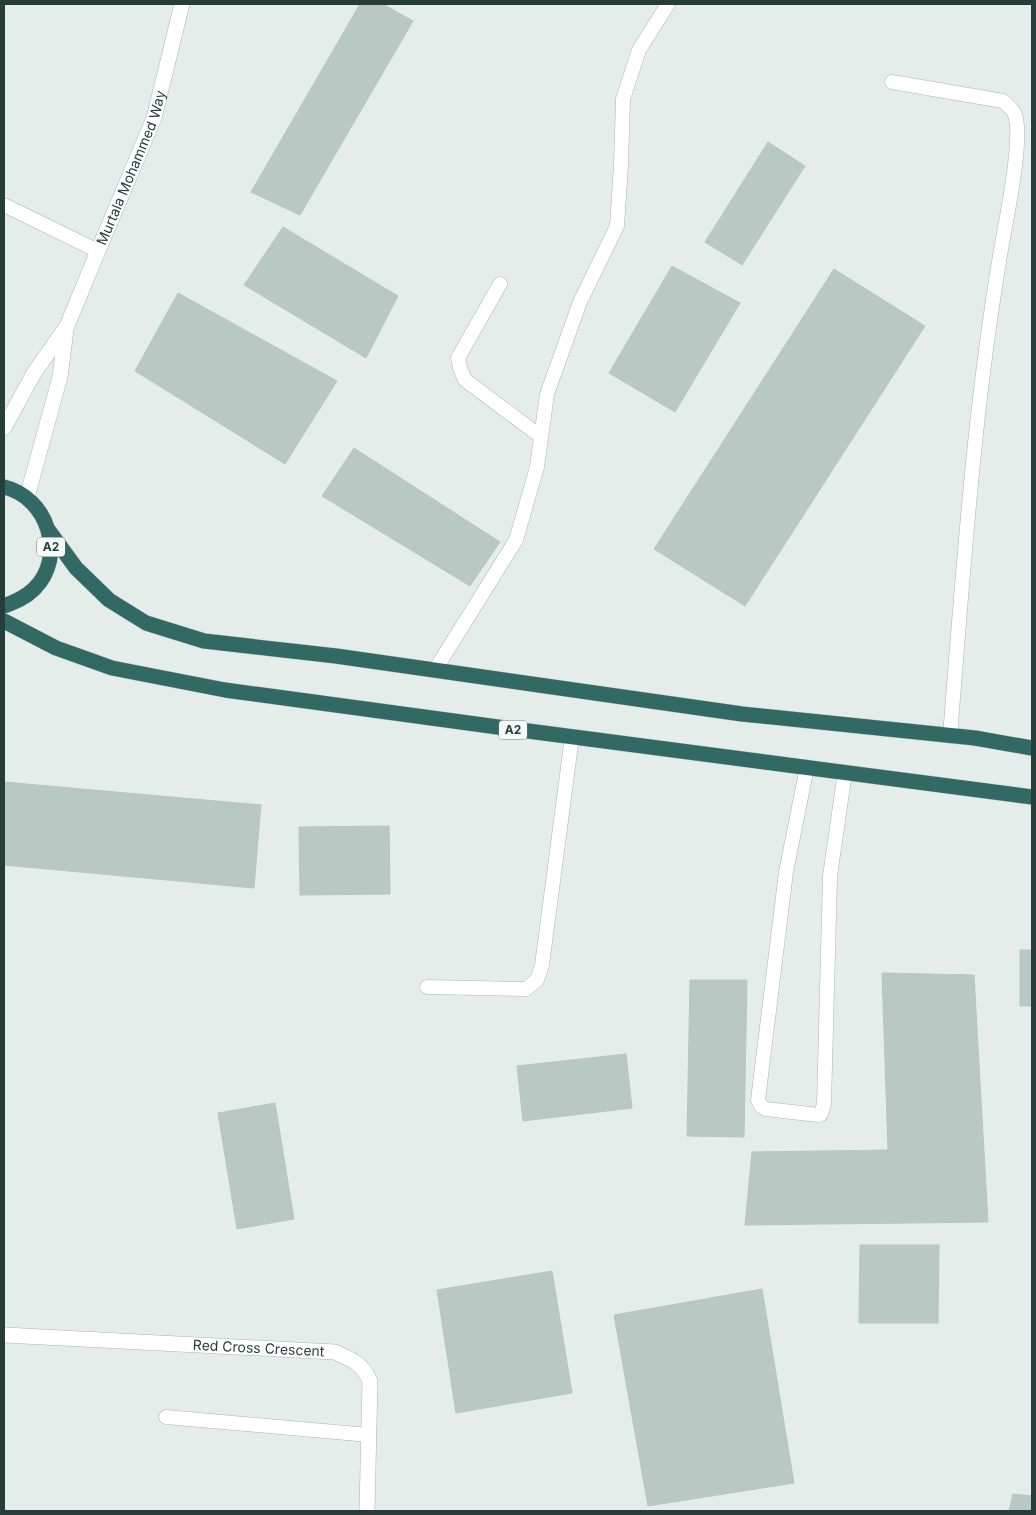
<svg xmlns="http://www.w3.org/2000/svg" width="1036" height="1515" font-family="Inter,sans-serif">
  <style>
    .building { fill: #bac8c4; stroke: #b7c6c2 }
    .lines { fill: none; stroke-linecap: round; stroke-linejoin: round }
    .lane-casing { stroke: #a8b5b2; stroke-width: 15 }
    .street-casing { stroke: #a8b5b2; stroke-width: 16 }
    .secondary-casing { stroke: #a4b8b3; stroke-width: 16 }
    .highway-casing { stroke: #c2c9c8; stroke-width: 16 }
    .lane { stroke: #fff; stroke-width: 14 }
    .street { stroke: #fff; stroke-width: 15 }
    .secondary { stroke: #fff; stroke-width: 15 }
    .highway { stroke: #326964; stroke-width: 15 }
    .labels { text-anchor: middle; stroke-width: 4; stroke-linejoin: round; paint-order: stroke }
    .shield { fill: #f5faf8; stroke: #637673; stroke-width: 1 }
    .shield-label { font-size: 12px; font-weight: bold; fill: #253e3a }
    .street-label { font-size: 14px; fill: #253e3a; stroke: #f5faf8 }
  </style>
  <rect width="100%" height="100%" fill="#e5edea"/>
  <path class="building" d="M360 4H383L413 21 300 215 251 192Z
    M768 142 805 166 742 265 705 242Z
    M283 227 398 296 366 358 244 285Z
    M672 266 740 303 675 412 609 373Z
    M834 269 925 326 745 606 654 549Z
    M178 293 337 381 285 464 135 371Z
    M354 448 500 542 470 586 322 496Z
    M4 782 261 805 254 888 4 865Z
    M389 826 390 894 300 895 299 827Z
    M1020 950H1032V1006H1020Z
    M882 973 974 975 988 1222 745 1225 752 1152 888 1150Z
    M690 980H747L744 1137 687 1136Z
    M626 1054 632 1108 523 1121 517 1066Z
    M275 1103 294 1219 237 1229 218 1113Z
    M860 1245H939L938 1323H859Z
    M552 1271 572 1393 456 1413 437 1290Z
    M762 1289 794 1483 648 1506 614 1315Z
    M1013 1494 1032 1496V1511H1009Z"/>
  <g class="lines">
    <g class="lane-casing">
      <path id="lane" d="M892 82 1003 101C1007 105 1014 110 1015 115 1022 135 1011 194 1007 216 975 388 964 562 950 736
        M4 205 98 251
        M500 284 458 358 460 368 465 380 540 436
        M435 670 516 540 537 467 547 394 580 302 617 226 621 165 623 99 639 50 668 4
        M807 767 786 872 758 1100 761 1106 766 1109 818 1115 821 1114 824 1104 830 876 845 772
        M427 987 526 989 537 980 542 965 572 737
        M166 1417 369 1435"/>
    </g>
    <g class="street-casing">
      <g id="street">
        <path id="s1" d="M4 1335 335 1352C352 1360 362 1363 370 1381L367 1511"/>
      </g>
    </g>
    <g class="secondary-casing">
      <g id="secondary">
        <path id="s2" d="M4 428 34 373 67 326 98 251 154 118 182 4"/>
        <path d="M27 497 60 377 66 330"/>
      </g>
    </g>
    <g class="highway-casing">
      <path id="highway" d="M4 487C48 497 67 557 34 589 25 598 15 602 4 606
        M49 531 76 568 109 600 146 623 204 641 336 656 742 714 975 738 1032 748
        M4 621 56 648 112 668 225 690 505 728 1032 797"/>
    </g>
    <use href="#lane" class="lane"/>
    <use href="#street" class="street"/>
    <use href="#secondary" class="secondary"/>
    <use href="#highway" class="highway"/>
  </g>
  <g class="labels">
    <g class="shield">
      <rect x="37" y="537.5" width="28" height="19" rx="4"/>
      <rect x="499" y="720.5" width="28" height="19" rx="4"/>
    </g>
    <g class="shield-label">
      <text x="51" y="551">A2</text>
      <text x="513" y="734">A2</text>
    </g>
    <g class="street-label">
      <text dy="5" stroke="none"><textPath href="#s2" startOffset="291">Murtala Mohammed Way</textPath></text>
      <text dy="5" stroke="none"><textPath href="#s1" startOffset="255">Red Cross Crescent</textPath></text>
    </g>
  </g>
  <rect width="1036" height="1515" fill="none" stroke="#253e3a" stroke-width="10"/>
</svg>
